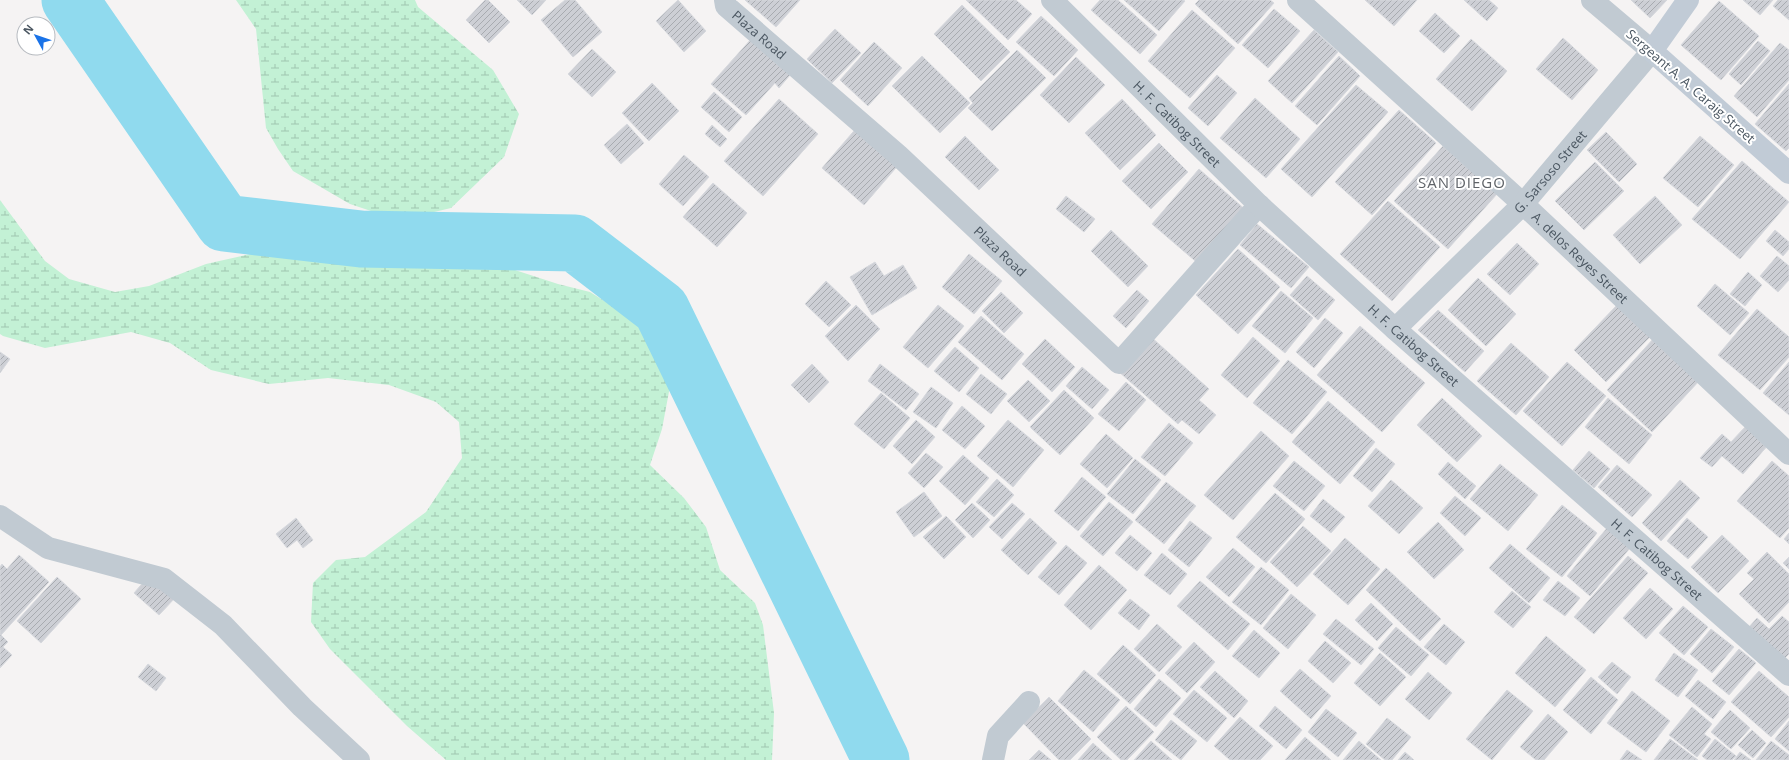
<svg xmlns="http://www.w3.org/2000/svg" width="1789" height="760" font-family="'Open Sans',sans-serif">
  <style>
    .wetland { fill: url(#wetland-marsh) }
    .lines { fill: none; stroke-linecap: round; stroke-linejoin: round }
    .river { stroke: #90daee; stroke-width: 57 }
    .building { fill: url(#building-hatch); stroke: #d7d9de }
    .street { stroke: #c1cad2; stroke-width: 22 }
    .secondary { stroke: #c1cbd6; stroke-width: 22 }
    .labels { text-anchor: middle; stroke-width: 4; stroke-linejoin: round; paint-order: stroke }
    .street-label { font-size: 13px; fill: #4a5661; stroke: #fff }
    .quarter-label { font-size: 15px; letter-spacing: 1px; fill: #5f6368; stroke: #fff }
  </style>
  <defs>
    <pattern id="wetland-marsh" width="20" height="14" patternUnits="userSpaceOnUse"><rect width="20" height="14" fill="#c3f1d5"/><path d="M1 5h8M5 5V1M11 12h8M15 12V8" fill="none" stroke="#a0c6b0"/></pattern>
    <pattern id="building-hatch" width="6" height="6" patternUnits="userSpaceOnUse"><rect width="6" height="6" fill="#cdcfd5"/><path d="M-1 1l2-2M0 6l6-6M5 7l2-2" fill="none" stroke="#a8abb0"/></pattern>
  </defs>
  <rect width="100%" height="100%" fill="#f5f3f3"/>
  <path class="wetland" d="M236 0H415L418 7 493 70 519 114 504 157 451 208 413 217 377 213 350 204 293 171 278 149 266 128 256 29Z
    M0 200 45 261 69 279 115 292 149 286 206 264 255 253 318 260 459 261 506 267 558 284 590 292 641 324 658 345 671 381 662 429 650 465 684 498 706 527 720 570 755 603 763 625 774 713 772 760H446L407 726 330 649 311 622 313 583 336 560 365 557 426 512 462 458 459 422 436 402 389 385 328 378 269 384 211 370 170 343 131 332 45 348 3 336 0 334Z"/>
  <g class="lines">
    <path class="river" d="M70 0 224 223 361 239 575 243 661 309 881 760"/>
  </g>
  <path class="building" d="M485 0H488L510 22 489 43 466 20Z
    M517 0H546L532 15Z
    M565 0H575L602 32 573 57 541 20Z
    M678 0 706 31 684 52 656 21Z
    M745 0H800L776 27Z
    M966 0H1016L1032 14 1008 40Z
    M1100 0H1118L1157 35 1140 54 1091 10Z
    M1124 0H1183L1185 1 1159 31Z
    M1199 0H1270L1274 3 1238 44 1195 4Z
    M1365 0H1417L1394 26Z
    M1464 0H1489L1498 8 1487 21Z
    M1631 0H1667L1650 18Z
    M1743 0H1773L1760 15Z
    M1778 0H1789V20L1773 6Z
    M1719 1 1759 36 1721 80 1681 45Z
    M962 5 1010 52 981 81 934 34Z
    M1274 9 1300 31 1268 68 1242 45Z
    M1192 10 1235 48 1190 98 1148 61Z
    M1435 13 1460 36 1444 53 1419 31Z
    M1041 16 1078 50 1054 76 1016 42Z
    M835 29 861 53 832 83 807 59Z
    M1314 30 1338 52 1292 103 1268 81Z
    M752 38 796 68 779 88 775 83 746 115 711 84Z
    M1563 38 1598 70 1572 100 1536 69Z
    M1471 39 1507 71 1472 111 1436 79Z
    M1758 41 1770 51 1741 85 1729 74Z
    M874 42 902 68 868 106 840 80Z
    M1780 43 1789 50V80L1757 117 1734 96Z
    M592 49 616 72 592 97 568 74Z
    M1017 50 1046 78 992 131 968 108 973 103 969 98Z
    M922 56 970 103 940 133 892 86Z
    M1339 56 1360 76 1317 125 1295 106Z
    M1076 57 1105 85 1069 123 1040 95Z
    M1217 75 1237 93 1208 126 1188 108Z
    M652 83 679 111 649 141 622 113Z
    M1789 84V148L1786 151 1755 124Z
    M1356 85 1388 112 1312 197 1281 169Z
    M714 92 742 117 729 132 701 107Z
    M1255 98 1300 139 1266 178 1220 138Z
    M779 99 818 134 763 196 724 161Z
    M1122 99 1156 135 1120 170 1085 133Z
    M1399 110 1436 143 1372 215 1335 182Z
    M627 124 644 143 621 164 604 145Z
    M712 125 727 139 720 147 705 134Z
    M859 125 901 162 864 205 822 168Z
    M1606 132 1637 164 1619 182 1587 150Z
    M965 136 999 170 979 190 945 157Z
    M1700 136 1734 165 1698 207 1663 178Z
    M1159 143 1188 172 1151 209 1122 181Z
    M1443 146 1497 194 1448 249 1394 201Z
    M684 155 709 177 683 206 659 184Z
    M1742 161 1789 202 1740 259 1692 219Z
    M1595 162 1624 191 1584 230 1555 201Z
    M1199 169 1248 212 1201 266 1152 224Z
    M713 183 747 213 717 247 683 217Z
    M1066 196 1095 219 1084 232 1056 209Z
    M1655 196 1682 225 1640 264 1613 235Z
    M1388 201 1440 247 1392 301 1340 254Z
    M1257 224 1309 267 1291 288 1240 245Z
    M1111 230 1148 266 1128 287 1091 251Z
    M1775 230 1789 242V249L1783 256 1766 241Z
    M1517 243 1539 264 1510 295 1487 274Z
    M1238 249 1280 287 1238 334 1196 295Z
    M969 254 1002 281 974 314 942 287Z
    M1777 256 1789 266V280L1778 292 1760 276Z
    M875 262 884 276 903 265 917 288 872 315 850 277Z
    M1748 272 1762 285 1745 306 1730 294Z
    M1307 276 1335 300 1318 320 1290 295Z
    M1478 278 1516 314 1486 346 1448 310Z
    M826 281 851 305 829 327 805 304Z
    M1715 284 1749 313 1730 335 1697 306Z
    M1137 290 1149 301 1126 328 1113 316Z
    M1281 291 1313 318 1285 353 1252 326Z
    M1001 292 1023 313 1004 333 982 311Z
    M856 305 880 329 848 361 825 336Z
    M938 305 964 326 928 368 903 347Z
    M1617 305 1650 337 1606 382 1574 350Z
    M1757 309 1789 337V357L1760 390 1718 355Z
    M1438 310 1484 351 1465 372 1418 330Z
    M981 316 1024 354 1002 380 958 342Z
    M1325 318 1343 333 1314 368 1296 352Z
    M1360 326 1425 383 1382 432 1317 375Z
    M1150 336 1209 389 1199 400 1216 415 1199 434 1182 420 1178 424 1118 371Z
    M1253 337 1280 361 1247 398 1221 375Z
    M1654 338 1700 380 1652 432 1607 390Z
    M1045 339 1075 367 1052 392 1022 364Z
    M1511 343 1549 377 1516 415 1477 381Z
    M955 347 979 368 959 392 934 371Z
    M0 352 10 359 0 373Z
    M1288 360 1327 392 1292 434 1253 403Z
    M1567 362 1606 396 1562 446 1523 411Z
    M1789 362V415L1763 393Z
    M812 364 829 382 809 403 791 385Z
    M880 364 919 394 906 410 868 381Z
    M1082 367 1109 390 1092 409 1066 386Z
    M981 374 1007 394 991 414 966 394Z
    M1028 380 1050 401 1029 422 1007 401Z
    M1126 382 1146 400 1119 431 1098 414Z
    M931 387 953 403 936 428 913 412Z
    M1064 390 1094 418 1060 455 1030 427Z
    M881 393 910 418 884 449 854 424Z
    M1442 398 1482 436 1457 462 1417 425Z
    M1608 398 1652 435 1629 464 1585 427Z
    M1328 401 1375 442 1340 484 1292 442Z
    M962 406 985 426 965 449 942 430Z
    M916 420 935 437 912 464 893 446Z
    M1008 420 1044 450 1013 487 977 456Z
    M1169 423 1193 443 1165 476 1141 457Z
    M1747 425 1769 444 1743 474 1722 456 1712 467 1700 458 1722 434 1731 442Z
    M1261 431 1289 456 1233 520 1204 495Z
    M1106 434 1133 458 1107 488 1080 464Z
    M1376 448 1395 464 1372 492 1353 476Z
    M1589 451 1610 469 1594 488 1573 470Z
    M926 453 943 467 924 488 908 473Z
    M963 455 989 478 965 505 939 481Z
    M1135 459 1161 480 1133 514 1107 494Z
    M1294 461 1325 486 1304 511 1273 486Z
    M1772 461 1789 476V528L1780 538 1737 501Z
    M1448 462 1476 486 1465 499 1438 474Z
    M1500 464 1538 495 1508 531 1470 499Z
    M1617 465 1652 495 1632 517 1598 487Z
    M1082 477 1106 497 1078 531 1054 511Z
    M997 479 1014 495 994 517 976 502Z
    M1391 480 1423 508 1399 534 1368 506Z
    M1680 480 1700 498 1661 541 1642 523Z
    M1166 482 1196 506 1164 544 1135 520Z
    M924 492 942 516 914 537 896 512Z
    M1275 493 1305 519 1266 563 1236 537Z
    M1455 496 1481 518 1465 536 1440 513Z
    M1323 499 1345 517 1331 533 1310 516Z
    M1109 502 1133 522 1103 556 1080 536Z
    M972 503 990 520 973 538 955 520Z
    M1012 503 1025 514 1002 539 989 527Z
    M1562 505 1597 533 1562 577 1526 549Z
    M946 516 966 537 944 559 923 537Z
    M296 518 313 540 303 548 297 540 287 548 276 534Z
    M1030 518 1057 543 1028 575 1001 550Z
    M1687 518 1708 537 1688 559 1667 541Z
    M1190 521 1212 538 1189 567 1168 550Z
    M1438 522 1464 550 1434 579 1407 552Z
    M1303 526 1331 551 1297 587 1270 562Z
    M1607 528 1630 548 1590 596 1567 576Z
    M1789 533V544L1784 539Z
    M1130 535 1152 553 1137 571 1115 553Z
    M1722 535 1749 561 1718 593 1691 567Z
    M1345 538 1380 569 1348 605 1313 574Z
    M1510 544 1550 578 1529 603 1489 568Z
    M1066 545 1087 563 1059 595 1038 577Z
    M1233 548 1255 567 1229 597 1206 577Z
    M1767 552 1789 574V602L1769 623 1739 594 1754 579 1747 573Z
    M1162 553 1187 574 1170 595 1144 575Z
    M19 555 49 582 1 635 8 642 3 647 12 655 0 668V567L2 564 7 569Z
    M1628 556 1648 573 1594 634 1574 617Z
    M1789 557V569L1783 563Z
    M1099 565 1127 590 1091 630 1064 605Z
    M1261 567 1289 590 1261 625 1232 602Z
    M1386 568 1441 619 1420 641 1366 590Z
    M149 576 174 599 159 615 134 593Z
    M57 577 81 599 41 643 17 621Z
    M1200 581 1250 624 1228 650 1177 606Z
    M1558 581 1580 598 1565 616 1543 600Z
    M1650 588 1673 609 1646 639 1623 618Z
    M1512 591 1531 607 1513 628 1494 612Z
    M1291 594 1316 615 1288 649 1263 628Z
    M1130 599 1150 615 1139 630 1118 613Z
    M1371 603 1393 624 1377 641 1355 620Z
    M1683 606 1708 627 1684 655 1659 633Z
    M1782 616 1789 622V654L1784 659 1749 627 1757 618 1769 629Z
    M1336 619 1374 649 1361 665 1323 634Z
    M1157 624 1182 647 1159 672 1134 649Z
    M1444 624 1465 642 1446 665 1424 647Z
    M1396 627 1429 655 1411 676 1378 648Z
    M1711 629 1734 647 1712 673 1690 654Z
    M1254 630 1280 653 1259 678 1232 656Z
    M1546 636 1586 670 1555 707 1515 673Z
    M1325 641 1351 663 1333 683 1308 661Z
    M1194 642 1215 662 1187 693 1165 673Z
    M1123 645 1156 675 1130 704 1097 674Z
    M1739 649 1756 663 1729 695 1712 681Z
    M1380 653 1406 677 1380 706 1354 683Z
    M1674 653 1698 670 1678 697 1655 680Z
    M1612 662 1631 677 1617 694 1598 677Z
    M148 664 166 678 156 691 138 677Z
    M1300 669 1331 696 1311 719 1280 691Z
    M1084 670 1120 700 1093 732 1058 701Z
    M1215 671 1248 701 1234 718 1200 687Z
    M1759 671 1789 697V717L1771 737 1731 702Z
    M1428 672 1452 693 1429 720 1405 699Z
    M1591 677 1618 700 1591 734 1563 710Z
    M1159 679 1181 698 1156 727 1134 709Z
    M1698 680 1726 702 1713 719 1685 696Z
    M1194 690 1227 718 1207 742 1173 714Z
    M1507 690 1533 711 1492 760 1466 739Z
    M1632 691 1670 721 1646 752 1607 723Z
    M1049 697 1091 739 1070 760H1059L1023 723Z
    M1126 706 1154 732 1127 760H1121L1097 737Z
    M1275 706 1302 730 1286 749 1259 726Z
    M1692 707 1712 724 1704 734 1711 739 1697 757 1669 735Z
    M1326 709 1357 733 1338 757 1308 732Z
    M1730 710 1750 728 1731 749 1711 732Z
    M1548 714 1568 732 1544 760H1536L1520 747Z
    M1240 717 1273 746 1260 760H1230L1214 746Z
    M1387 718 1411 737 1392 760H1385L1366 744Z
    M1171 720 1197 741 1181 760 1155 740Z
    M1789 721V751L1775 739Z
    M1752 730 1766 743 1753 758 1738 745Z
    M1305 737 1331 760H1285Z
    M1670 739 1698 760H1654Z
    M1715 739 1736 756 1732 760H1707L1702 756Z
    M1151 741 1172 760H1134Z
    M1359 741 1381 760H1343Z
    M1771 741 1789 755V760H1756Z
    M1093 743 1112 760H1078Z
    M1039 750 1051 760H1029Z
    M1627 750 1642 760H1620Z
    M1405 752 1414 760H1398Z
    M1740 752 1751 760H1734Z"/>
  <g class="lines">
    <g class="street">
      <path id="s1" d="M725 0 726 6 898 155 1119 363 1259 205"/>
      <path id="s2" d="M1052 0 1259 205 1395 329 1789 675"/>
      <path id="s3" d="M1298 0 1523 204 1789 454"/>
      <path id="s4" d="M1395 329 1523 204 1652 51 1592 0"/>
      <path d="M0 516 48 548 164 579 223 625 302 707 359 760"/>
      <path d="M993 760 998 736 1029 702"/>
    </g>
    <path class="secondary" d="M1688 0 1652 51 1789 173"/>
  </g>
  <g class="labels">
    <g class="street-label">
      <text dy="5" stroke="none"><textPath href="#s1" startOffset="50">Plaza Road</textPath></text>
      <text transform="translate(1691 86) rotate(41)" y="5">Sergeant A. A. Caraig Street</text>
      <text dy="5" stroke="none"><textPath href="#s2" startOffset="176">H. F. Catibog Street</textPath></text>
      <text dy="5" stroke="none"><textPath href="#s4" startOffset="221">G. Sarsoso Street</textPath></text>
      <text dy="5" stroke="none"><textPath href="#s1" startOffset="374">Plaza Road</textPath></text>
      <text dy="5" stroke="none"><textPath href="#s3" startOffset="382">A. delos Reyes Street</textPath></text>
      <text dy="5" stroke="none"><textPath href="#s2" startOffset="500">H. F. Catibog Street</textPath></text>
      <text dy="5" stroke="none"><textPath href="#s2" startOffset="824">H. F. Catibog Street</textPath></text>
    </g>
    <g class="quarter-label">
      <text x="1462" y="188">SAN DIEGO</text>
    </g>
  </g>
  <g transform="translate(36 36) rotate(310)"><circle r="19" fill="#ffffff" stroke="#b7bbc0"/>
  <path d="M0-3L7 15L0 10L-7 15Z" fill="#1a73e8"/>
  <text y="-6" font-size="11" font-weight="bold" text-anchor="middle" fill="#4a5661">N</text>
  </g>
</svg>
